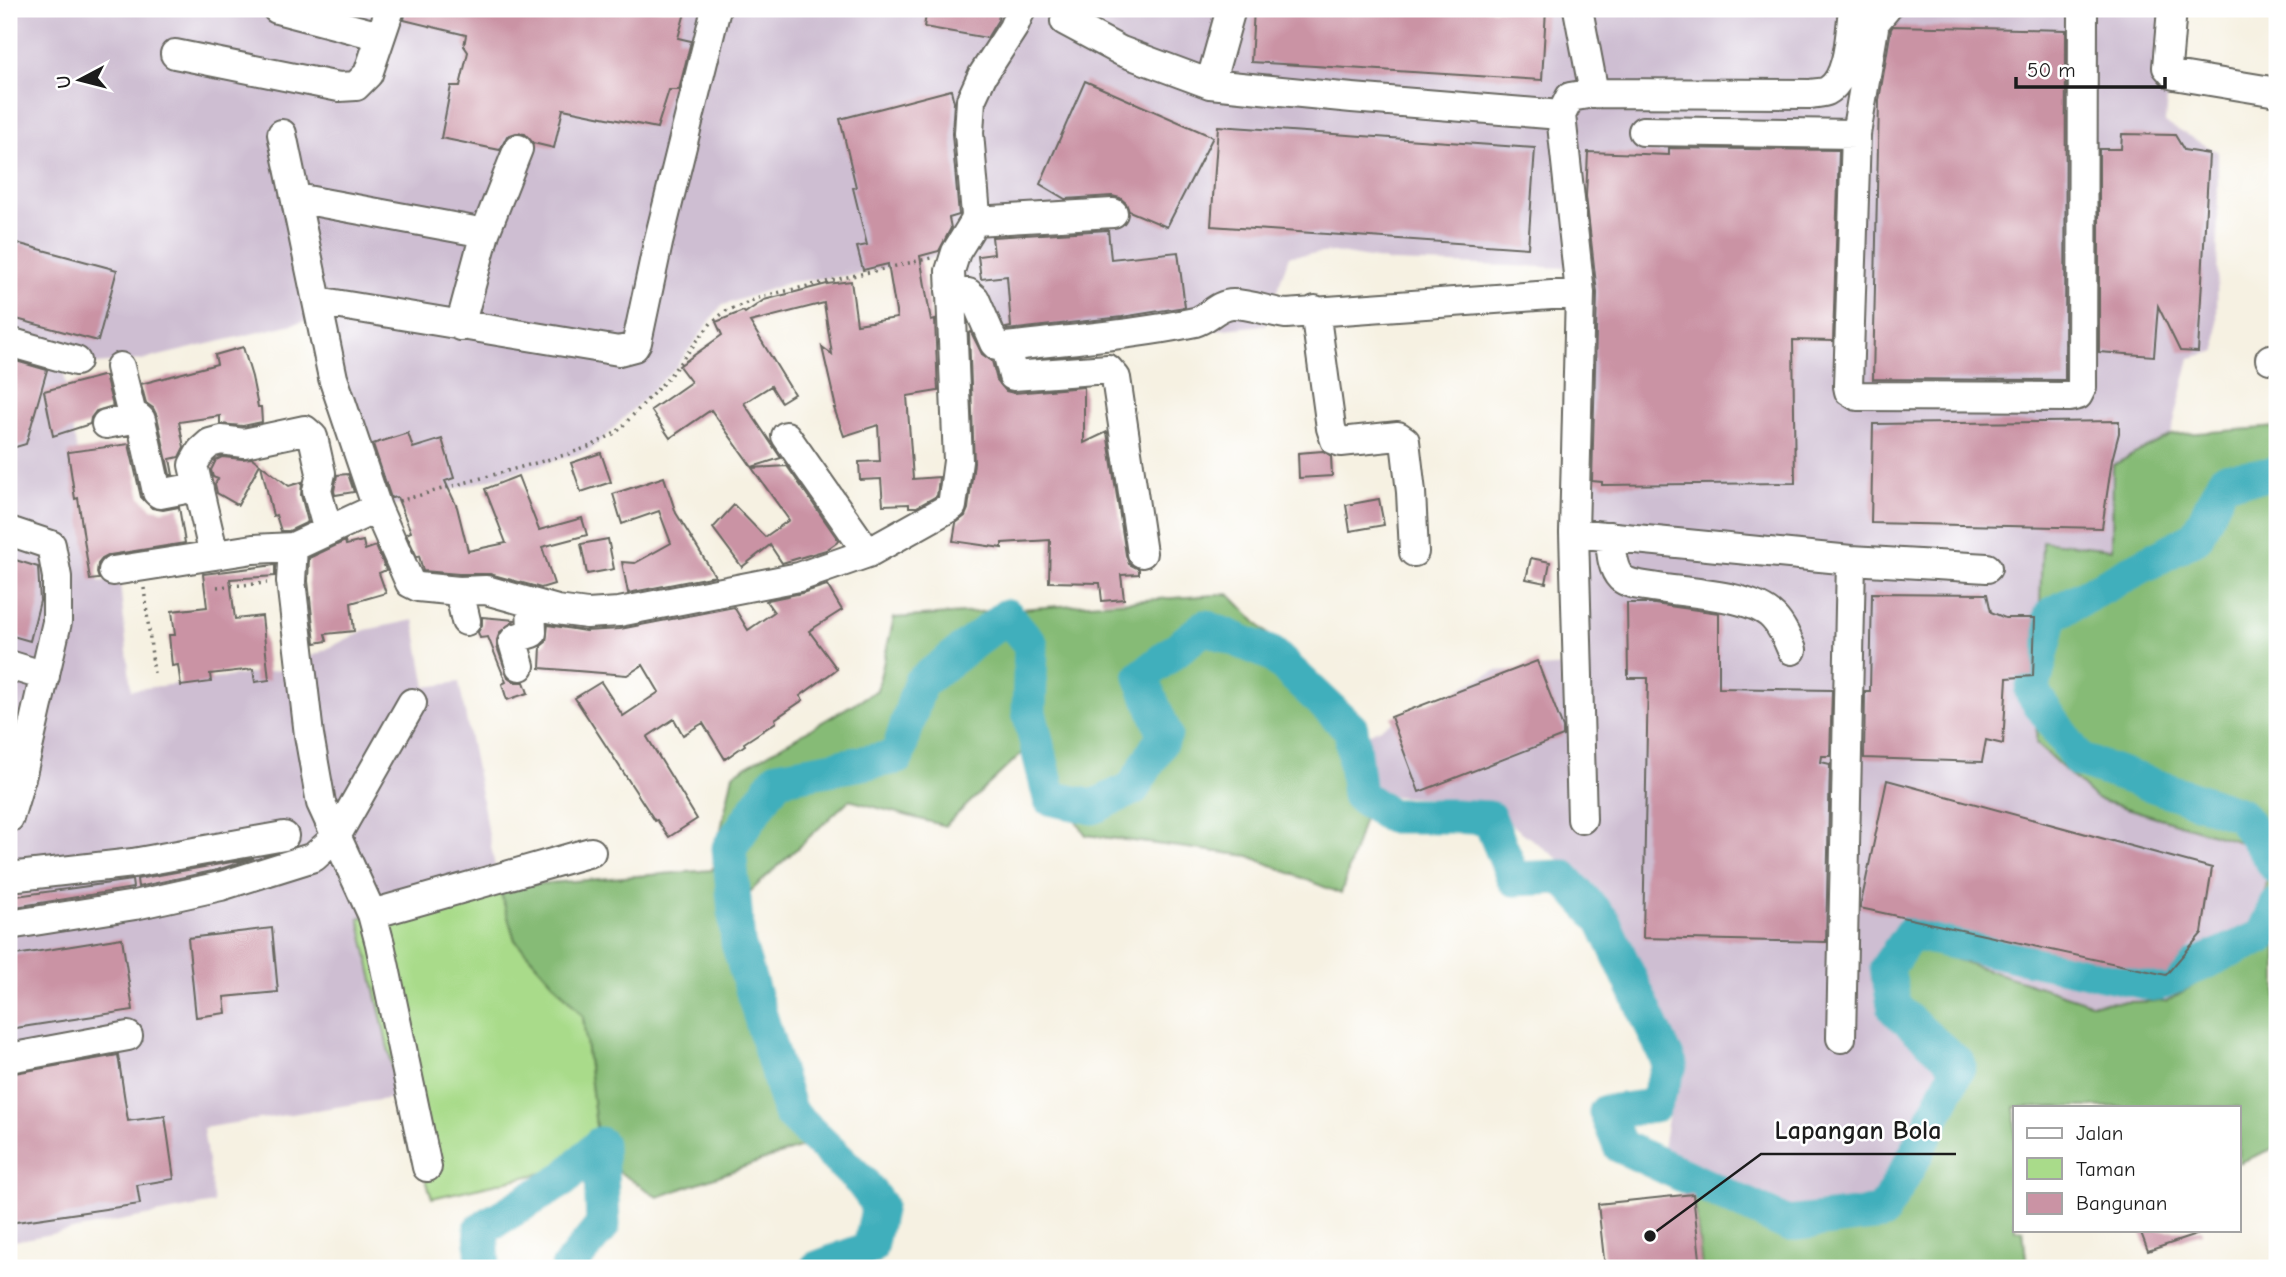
<svg xmlns="http://www.w3.org/2000/svg" width="2286" height="1277" font-family="'Comic Neue',sans-serif">
  <style>
    .industrial { fill: #cebed2 }
    .green { fill: #a9db8a; stroke: #627c53; stroke-width: 2 }
    .forest { fill: #86bb76; stroke: #516c49; stroke-width: 2 }
    .lines { fill: none; stroke-linecap: round; stroke-linejoin: round }
    .river { stroke: #40afbc; stroke-width: 35 }
    .building { fill: #ca93a4 }
    .minor-casing { stroke: #686761; stroke-width: 32 }
    .path { stroke: #686761; stroke-width: 3.5; stroke-dasharray: 2 5; stroke-linecap: butt }
    .minor { stroke: #fff; stroke-width: 28 }
    .leader { fill: none; stroke: #1c1c1c; stroke-width: 2.5 }
    .callout-dot { fill: #1c1c1c; stroke: #fff; stroke-width: 2.5 }
    .callout-label { font-size: 26px; text-anchor: middle; font-weight: bold; fill: #1c1c1c; stroke: #fff; stroke-width: 5; stroke-linejoin: round; paint-order: stroke }
  </style>
  <rect width="100%" height="100%" fill="#fff"/>
  <filter id="ink" filterUnits="userSpaceOnUse"><feTurbulence type="fractalNoise" baseFrequency=".0143" numOctaves="2"/><feDisplacementMap in="SourceGraphic" scale="14" xChannelSelector="R" yChannelSelector="G"/><feConvolveMatrix kernelMatrix="1 2 1 2 8 2 1 2 1" color-interpolation-filters="sRGB"/></filter>
  <filter id="wash" filterUnits="userSpaceOnUse"><feTurbulence type="fractalNoise" baseFrequency=".00686" numOctaves="4" result="noise"/><feDisplacementMap in="SourceGraphic" scale="28" xChannelSelector="R" yChannelSelector="G"/><feGaussianBlur stdDeviation="1.57" result="paint"/><feColorMatrix in="noise" values="0 0 0 0 0 0 0 0 0 0 0 0 0 0 0 0 0 1.4 0 .05"/><feComposite in="paint" operator="in"/></filter>
  <g filter="url(#wash)">
    <rect width="100%" height="100%" fill="#f6f1e2"/>
    <path class="industrial" d="M9 9H2173L2165 123 2218 152 2217 351 2190 358 2171 435 2113 465 2112 549 2042 541 2096 799 2271 851 2260 948 2166 1001 2090 1003 1897 941 1872 979 1936 1055 1949 1121 1886 1225 1815 1232 1661 1160 1678 1059 1593 884 1479 801 1371 795 1366 735 1495 671 1566 666 1570 268 1393 262 1333 252 1289 256 1265 325 1011 351 948 254 852 275 791 282 721 306 676 367 590 451 377 511 318 318 142 360 63 367 98 581 120 583 131 690 286 669 365 630 414 620 426 687 459 682 499 887 399 1097 203 1128 214 1203 9 1242Z"/>
    <path class="green" d="M499 887 515 940 583 1016 600 1160 432 1198 399 1097 359 918Z"/>
    <path class="forest" d="M2277 427V1147L2239 1163V1107H2015V1230H2023L2027 1268H1702L1692 1175 1815 1232 1885 1225 1949 1121 1936 1055 1872 979 1898 941 2090 1003 2166 1001 2260 948 2270 851 2096 799 2036 743 2042 541 2112 549 2113 465 2171 435Z
      M1229 594 1366 735 1371 795 1341 894 1249 856 1086 835 1025 750 945 826 849 800 738 903 810 1144 658 1197 600 1160 583 1016 515 940 499 887 712 870 733 774 877 690 894 618Z"/>
    <g class="lines">
      <path class="river" d="M2277 474 2224 480 2196 537 2051 615 2032 692 2079 760 2241 815 2277 868
        M483 1268 481 1229 563 1180 600 1144 603 1225 568 1268
        M817 1268 870 1248 879 1205 862 1182 790 1113 738 943 729 848 777 778 897 757 920 683 1007 616 1031 645 1029 712 1050 798 1093 807 1133 788 1165 734 1141 677 1205 627 1272 654 1351 729 1359 795 1390 816H1453L1489 818 1514 879 1563 877 1603 921 1670 1065 1654 1106 1606 1112 1620 1146 1788 1224 1882 1213 1917 1152 1959 1065 1895 1009 1887 968 1911 933 2156 984 2263 936 2277 905"/>
    </g>
    <g id="blocks">
      <path class="building" d="M406 9H686L678 38 691 41 679 90H669L657 128 563 109 554 148 533 143 525 134 516 133 507 136 500 150 441 138 451 86H460L468 52 464 46 466 35 404 20Z
        M927 9H1000L998 20 987 38 924 27Z
        M1254 9H1546L1542 80 1251 62Z
        M1893 26 2066 30 2065 380 1873 379 1879 100 1891 29Z
        M1085 81 1213 137 1167 227 1129 211 1126 203 1120 198 1112 196 1065 199 1040 184Z
        M951 90 954 102 952 134 959 215 949 218 951 228 939 251 920 256 931 321 935 320 938 391 907 396 913 479 939 477 937 496 917 507H909V504L883 505 881 479 860 480 859 462 880 461 878 425 844 436 834 408H836L822 347 832 354 824 303 750 322 794 394 781 402 771 386 744 403 781 458 752 467 711 410 670 438 651 410 691 382 679 366 722 335 716 322 743 311 745 313 764 300 827 284 851 281 857 324 897 318 888 264 863 270 857 247 867 245 853 188 856 187 840 119Z
        M1218 126 1535 148 1528 248 1211 226Z
        M2122 134 2175 135 2184 150 2209 154 2198 352 2180 351 2158 306 2154 356 2099 352V149H2121Z
        M1669 148 1839 150 1833 341 1793 340 1795 483 1602 485V482L1592 481 1597 293 1586 196 1588 152 1669 155Z
        M1108 230 1111 259 1178 252 1185 307 1122 317 1007 330 1006 328 1011 327 1007 276 981 279 978 256 994 254 992 237Z
        M9 241 117 270 98 341 9 317Z
        M971 332 982 354 992 361 997 380 1006 391 1014 393 1084 387V443L1107 432 1126 555 1129 564 1139 569V574L1121 575 1124 599 1102 601 1100 583 1049 582 1050 540 1002 543V548L953 541 956 523 965 516 968 509 974 463 969 333Z
        M243 347 252 377 258 407H261L262 422 243 426 220 424V416L179 422 184 447 179 457 170 459 173 475H170L157 416 153 408 146 403 141 384 217 364 215 355Z
        M9 359 47 370 26 444 9 449Z
        M102 376H105L113 406 96 411 91 418 90 424 53 436 44 391Z
        M2119 421V433L2112 460 2102 528 1871 523 1873 424Z
        M408 433 413 448 442 439 454 478 445 481 457 507 468 551 506 543 485 489 518 476 539 530 582 518 587 535 542 547 554 584 541 588 490 574H459L423 571 419 556 417 557 406 534 411 532 397 497 391 498 373 444Z
        M129 444 141 497 152 508 163 510 179 507 185 543 110 555 102 559 98 564 97 573 99 579 90 580 78 498 75 499 68 452Z
        M1323 451 1331 456 1332 476 1299 478 1298 453Z
        M601 453 611 482 581 492 571 463Z
        M222 457 242 459 252 458 260 464 238 505 217 493 215 484 218 479 213 477 211 470 216 460Z
        M261 465 289 486 302 482 301 495 308 522 289 531H281L276 515 273 516Z
        M787 466 839 541 826 550 782 563 770 545 742 567 713 528 734 505 765 537 789 520 752 468Z
        M348 474 354 492 335 495 334 491 337 475Z
        M664 477 676 513 715 576 628 593 622 562 635 563 671 543 659 511 622 524 613 494Z
        M1379 499 1384 525 1350 531 1346 505Z
        M608 539 614 569 587 574 581 544Z
        M345 541 346 545 363 541 365 550 376 546 386 570 379 573 386 593 351 603 354 631 325 634 327 641 315 643 308 581 309 558Z
        M9 558 38 567 40 601 30 641 9 635Z
        M1531 558 1550 562 1546 583 1526 579Z
        M275 565V576L230 579 235 619 262 616 269 680 255 682 253 669 210 674 211 682 181 686 178 665 172 666 169 635H175L172 611 207 607 203 574Z
        M827 585 842 610 809 631 837 669 800 696 803 700 775 719 776 722 744 743 745 745 725 759 703 723 683 735 674 719 647 737 697 819 669 837 657 820 655 821 575 698 601 682 623 716 659 692 643 665 627 675 540 668 541 646 546 642 548 625 585 631 620 629 734 607 748 630 774 612 766 601 768 600 802 593Z
        M1872 593 1987 594 1991 612 2005 618H2035L2033 676 2007 678 2003 744 1986 740 1982 762 1864 758 1865 691H1870Z
        M1627 603H1647L1719 613V688L1832 690 1830 756H1822L1821 762 1830 764 1826 942 1643 938 1648 678H1628Z
        M482 617 515 620 500 632 497 640V647L508 677 515 682H524L528 693 507 700 502 684 506 682 488 637 480 638 478 632 482 625Z
        M1537 661 1563 728V736L1419 792 1391 717Z
        M1887 780 2212 868 2202 933 2166 975 1860 908Z
        M254 858 217 870 138 887 137 879Z
        M132 880 133 888 9 908V897Z
        M272 928 278 992 224 997 226 1013 196 1017 188 938Z
        M122 938 133 1010 9 1029V956Z
        M118 1055 128 1121 165 1116 174 1179 137 1185 140 1204 9 1223V1074Z
        M1693 1194 1701 1268H1605L1598 1204Z
        M2140 1230H2202V1233L2148 1251Z"/>
    </g>
  </g>
  <g filter="url(#ink)">
    <use href="#blocks" fill-opacity="0" stroke="#686761" stroke-width="2"/>
    <g class="lines">
      <g class="minor-casing">
        <path id="minor" d="M277 9 380 36
          M1578 9 1594 93
          M1886 9 1875 22 1856 134 1848 386 1849 391 1857 396 2070 397 2078 395 2082 387 2083 9
          M2172 9 2167 67 2174 75 2277 92
          M1065 21 1121 51 1210 84 1352 98 1561 115
          M175 54 339 87 356 86 368 74 390 9
          M1210 84 1231 9
          M1643 131 1856 134
          M282 134 333 378 377 508 410 583 418 587 459 591 486 590 557 610 587 614 619 612 799 577 868 553 952 506 958 461 950 271 956 252 975 221 976 215 969 133 971 100 982 76 1013 28 1021 9
          M296 198 485 233
          M975 221 1113 213
          M950 291 968 293 975 299 994 343 997 346 1006 347C1069 339 1133 335 1195 322 1209 318 1218 304 1233 304 1251 304 1269 312 1286 314L1580 293
          M317 301 619 351 634 347 637 342 658 243 716 9
          M1315 310 1331 428 1335 440 1341 442 1398 436 1405 441 1411 492 1414 552
          M460 326 485 233 518 149
          M9 342 76 361
          M1006 347 1013 376 1108 369 1116 378 1142 553
          M2270 359H2277
          M120 367 133 419
          M106 424 139 418 141 420 157 492 160 494 191 488 199 489
          M786 436 868 553
          M377 508 293 547 291 581 309 735 321 803 372 914 591 852
          M9 531 51 545 57 577V622L22 774 9 818
          M1574 533 1851 560 1987 568
          M1610 536C1611 549 1611 568 1621 578 1629 585 1642 585 1652 587 1684 593 1751 594 1773 617 1782 626 1787 638 1792 650
          M214 555 193 465 201 451 210 443 221 440 244 443 305 430 313 437 321 473 317 491 328 531
          M113 571 253 549 293 547
          M459 591 466 621
          M9 665 45 676
          M520 666 513 642 516 638 532 633 531 604
          M1582 819 1574 533 1580 293 1561 115 1570 97 1594 93 1811 94C1815 93 1823 93 1827 91 1850 79 1850 31 1853 9
          M9 877 133 863 284 836
          M372 914 380 944 427 1167
          M9 925 135 905 221 886 314 857 335 838 412 703
          M1841 1038 1851 560
          M9 1058 128 1036"/>
      </g>
      <path class="path" d="M399 501 568 454 591 446 617 432 667 379 712 322 726 311 764 296 931 258
        M217 587 267 583
        M144 588 154 673"/>
      <use href="#minor" class="minor"/>
    </g>
  </g>
  <path class="leader" d="M1650 1236L1761 1154H1956"/>
  <circle class="callout-dot" cx="1650" cy="1236" r="7"/>
  <g class="callout-label">
    <text x="1858" y="1139">Lapangan Bola</text>
  </g>
  <rect width="2286" height="1277" fill="none" stroke="#fff" stroke-width="35"/>
  <rect x="2013" y="1106" width="228" height="126" fill="#ffffff" stroke="#a4a4a4" stroke-width="2"/>
  <rect x="2027" y="1128" width="35" height="10" fill="#ffffff" stroke="#a4a4a4" stroke-width="2"/>
  <text x="2076" y="1140" font-size="21" fill="#1c1c1c">Jalan</text>
  <rect x="2027" y="1158" width="35" height="21" fill="#a9db8a" stroke="#a4a4a4" stroke-width="2"/>
  <text x="2076" y="1176" font-size="21" fill="#1c1c1c">Taman</text>
  <rect x="2027" y="1193" width="35" height="21" fill="#ca93a4" stroke="#a4a4a4" stroke-width="2"/>
  <text x="2076" y="1210" font-size="21" fill="#1c1c1c">Bangunan</text>
  <g transform="translate(80 80) rotate(263)" stroke="#ffffff" stroke-width="5" paint-order="stroke">
  <path d="M0-5L12 26L0 18L-12 26Z" fill="#1c1c1c"/>
  <text y="-10" font-size="19" font-weight="bold" text-anchor="middle" fill="#1c1c1c">U</text>
  </g>
  <path d="M2016 77v10h149v-10" fill="none" stroke="#1c1c1c" stroke-width="3.5"/>
  <text x="2027" y="77" font-size="21" fill="#1c1c1c" stroke="#ffffff" stroke-width="5" paint-order="stroke">50 m</text>
</svg>
